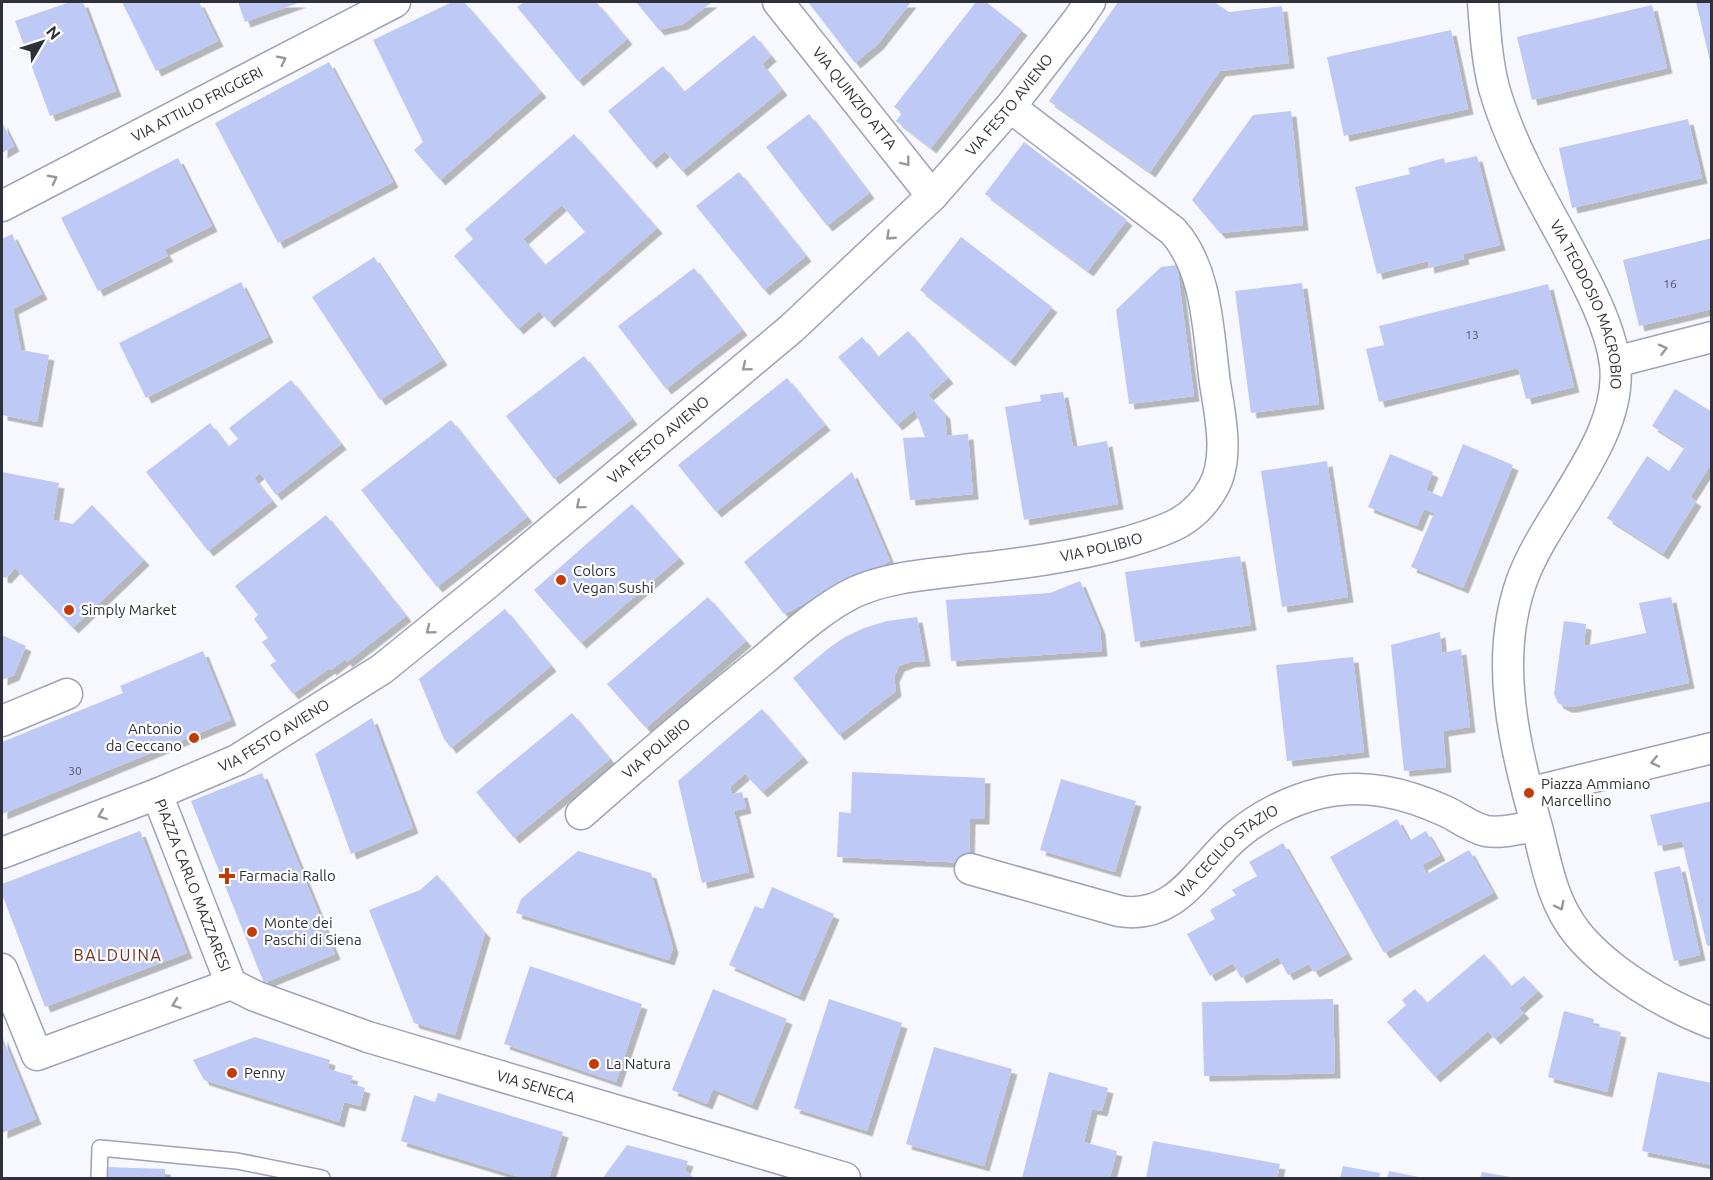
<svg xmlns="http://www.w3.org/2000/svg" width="1713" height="1180" font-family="Ubuntu,sans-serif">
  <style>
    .building { fill: #bec9f6; fill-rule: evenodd; filter: url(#shadow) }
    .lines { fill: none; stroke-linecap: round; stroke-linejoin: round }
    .lane-casing { stroke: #9ca2b8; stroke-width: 18 }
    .street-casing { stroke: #9ca2b8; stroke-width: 33 }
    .lane { stroke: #fff; stroke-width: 15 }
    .street { stroke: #fff; stroke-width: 30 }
    .oneway { stroke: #97989c }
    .poi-dot { fill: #c33c03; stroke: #fff; stroke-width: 2 }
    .labels { text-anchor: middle; stroke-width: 4.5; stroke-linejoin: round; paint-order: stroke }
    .number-label { font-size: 12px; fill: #535769 }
    .street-label { font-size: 15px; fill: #2f313a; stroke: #fff }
    .poi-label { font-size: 15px; fill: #2f313a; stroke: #fff; text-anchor: start }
    .neighbourhood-label { font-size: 16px; letter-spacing: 1.5px; fill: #722f1b; stroke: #fff }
  </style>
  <defs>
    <filter id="shadow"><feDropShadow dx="5.5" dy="5.5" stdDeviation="0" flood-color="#0004"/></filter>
  </defs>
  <rect width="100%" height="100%" fill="#f7f8fd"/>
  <path class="building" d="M70 2H83L116 91 50 116 15 21Z
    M122 2H199L218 41 156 71Z
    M238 2H301L245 22Z
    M452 2H464L541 92 440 180 414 150 423 142 373 40Z
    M524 2H596L627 39 578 81 517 7Z
    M636 2H712L683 24 659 30Z
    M808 2H911L878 44 855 63Z
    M976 2H986L1022 30 931 148 896 121 902 113 894 107Z
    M1118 2H1214L1229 12 1282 6 1289 63 1220 71 1150 172 1049 101Z
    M1696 2H1712V61H1710Z
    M1652 5 1667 68 1532 100 1517 37Z
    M1451 30 1468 109 1344 136 1327 57Z
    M754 35 771 56 762 64 782 90 682 171 665 151 651 163 608 111 663 66 684 92Z
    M329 62 393 182 278 243 215 123Z
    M1291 111 1303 225 1220 233 1192 200 1253 115Z
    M809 114 869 193 827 226 766 147Z
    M1688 119 1702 178 1572 208 1559 148Z
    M2 122 14 146 2 153Z
    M574 134 657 228 549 322 539 311 518 329 454 256 473 239 465 229ZM562 205 585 232 545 265 523 239Z
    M1024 142 1127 220 1088 271 985 194Z
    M1477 156 1500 245 1463 254 1464 259 1429 268 1428 261 1377 274 1355 187 1410 174 1408 168 1444 158 1445 163Z
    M178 158 212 226 164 250 168 256 98 291 61 218Z
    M739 172 806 256 764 290 696 206Z
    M12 234 42 294 13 309 21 350 49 355 37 422 2 415V239Z
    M961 237 1052 307 1010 361 920 290Z
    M1712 238V309L1639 326 1623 260Z
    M374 257 442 360 380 400 312 297Z
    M1177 265 1194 396 1129 404 1116 310 1161 267Z
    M694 268 742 330 666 389 618 326Z
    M241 282 268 337 146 398 119 343Z
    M1302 283 1319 404 1251 413 1235 291Z
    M1548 284 1574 387 1526 399 1518 368 1379 402 1366 349 1384 345 1379 326Z
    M908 331 948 378 928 395 945 414 947 436 968 434 973 494 910 500 903 438 925 437 915 410 897 425 838 357 862 337 878 357Z
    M584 356 632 419 554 479 506 416Z
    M787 378 825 425 716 512 678 465Z
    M291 380 341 444 276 495 260 473 254 478 272 501 208 551 146 472 210 423 228 447 238 439 229 428Z
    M1675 389 1712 412V467L1710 466 1690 497 1696 501 1663 554 1607 518 1647 456 1669 471 1685 447 1652 426Z
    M1063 392 1073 447 1107 441 1118 504 1024 520 1005 407 1041 401 1040 395Z
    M451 420 527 517 437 587 361 490Z
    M1463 444 1513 465 1463 588 1411 567 1434 513 1424 509 1417 526 1368 507 1390 454 1433 472 1426 490 1442 497Z
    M1327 461 1348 597 1282 607 1261 471Z
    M2 472 59 483 53 520 73 524 92 505 144 560 73 628 15 568 6 578 2 577Z
    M852 472 890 561 784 614 744 562Z
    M632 504 679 558 581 643 534 590Z
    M326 515 406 616 347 662 345 659 331 670 330 668 293 694 270 665 276 661 262 642 268 638 254 619 258 615 235 586Z
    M1240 556 1251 625 1135 642 1125 572Z
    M1080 581 1100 629 1102 651 951 661 946 600 1050 593Z
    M708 597 746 641 646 728 607 684Z
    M1671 597 1689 683 1572 707H1566L1558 703 1554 694 1564 621 1586 624 1584 646 1646 633 1639 603Z
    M505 609 551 666 451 748 444 739 419 679Z
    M917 617 925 661 910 662 899 666 894 677 896 691 839 735 793 678 829 648 845 637 864 628 887 621Z
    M1440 632 1442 653 1461 649 1470 727 1443 731 1446 767 1404 771 1391 645Z
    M2 635 26 646 14 675 2 680Z
    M203 651 231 720 2 814V742L123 693 120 686Z
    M1353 657 1364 752 1287 761 1276 665Z
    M762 709 803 757 762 792 745 774 730 787 732 794 742 792 746 808 734 811 749 872 702 883 678 781Z
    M572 713 610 759 514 838 476 792Z
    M372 718 413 828 351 854 315 754Z
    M852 772 985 778 984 819H970L969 863 837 857 839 812 851 813Z
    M262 773 335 954 264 983 191 801Z
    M1061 779 1136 801 1115 872 1040 850Z
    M1712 801V945L1707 946 1682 841 1658 846 1650 815Z
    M1397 819 1409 841 1426 831 1440 855 1422 865 1427 874 1469 850 1493 893 1384 953 1330 857Z
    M140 831 187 953 45 1007 2 894V884Z
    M1283 843 1347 954 1314 972 1309 964 1288 975 1278 957 1241 978 1233 963 1210 976 1187 934 1215 919 1210 910 1236 895 1232 890 1257 876 1249 862Z
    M578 851 651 873 673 948 669 960 516 913 521 899Z
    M1680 866 1700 955 1674 961 1654 872Z
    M437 875 485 933 455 1035 414 1023 369 910 420 890Z
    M772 887 834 914 799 996 729 965 755 906 763 909Z
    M1484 954 1511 986 1524 976 1538 991 1519 1008 1524 1013 1495 1039 1488 1031 1435 1077 1387 1022 1406 1005 1402 1000 1415 989 1427 1003Z
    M530 966 642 1004 616 1082 504 1044Z
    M713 989 787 1019 752 1105 713 1089 707 1104 672 1090Z
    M829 999 902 1023 867 1131 794 1108Z
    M1333 999 1335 1073 1204 1076 1202 1002Z
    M1564 1011 1594 1019 1593 1025 1621 1032 1607 1092 1548 1077Z
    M2 1036 36 1119 2 1133Z
    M255 1037 330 1060 328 1069 353 1076 350 1083 365 1088 360 1106 344 1102 339 1122 204 1080 193 1060Z
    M934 1047 1012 1069 984 1166 906 1144Z
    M1049 1072 1108 1088 1102 1111 1092 1109 1084 1142 1117 1151 1110 1178H1022Z
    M1658 1072 1712 1083V1165L1642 1151Z
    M438 1093 563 1132 549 1178H523L401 1141 414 1095 435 1102Z
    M1153 1141 1280 1164 1277 1178H1146Z
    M627 1145 688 1161 685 1170 694 1178H603Z
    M1343 1166 1380 1173 1379 1178H1340Z
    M107 1167 165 1169V1178H107Z
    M1389 1171 1419 1177V1178H1387Z
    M1482 1172 1511 1177 1510 1178H1480Z"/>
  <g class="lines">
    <g class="lane-casing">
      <path id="lane" d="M99 1178 100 1148 237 1161 322 1178"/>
    </g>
    <g class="street-casing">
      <g id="street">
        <path id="s1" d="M778 2 932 196"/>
        <path id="s2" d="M1483 2C1485 30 1487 61 1494 88 1509 140 1536 189 1562 236 1582 274 1610 322 1615 364 1624 438 1547 512 1522 580 1492 663 1516 750 1538 831 1547 867 1553 903 1577 933 1609 972 1665 1005 1712 1023"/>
        <path id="s3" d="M2 206 395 2"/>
        <path d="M1615 362 1712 337"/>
        <path d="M2 721 67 694"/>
        <path d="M1528 793 1712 748"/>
        <path id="s4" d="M157 794 231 984"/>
        <path id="s5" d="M581 814C640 762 700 711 762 661 791 637 820 609 855 592 888 577 927 575 963 570 1019 564 1073 557 1127 542 1163 531 1193 524 1213 488 1230 458 1220 415 1215 383 1208 333 1208 270 1173 231L1010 107"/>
        <path id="s6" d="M2 853 157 794 237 760 382 669 488 583 792 328 932 196 1010 107 1077 21 1090 2"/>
        <path id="s7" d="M970 869 1119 911C1176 921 1199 868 1236 836 1259 816 1291 800 1321 793 1365 783 1405 793 1445 811 1458 817 1472 828 1486 831 1502 834 1520 828 1536 826"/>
        <path d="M2 969 37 1055 231 984"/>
        <path id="s8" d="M231 984 255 996 368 1037 845 1178"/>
      </g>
    </g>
    <use href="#lane" class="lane"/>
    <use href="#street" class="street"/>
  </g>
  <defs><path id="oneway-chevron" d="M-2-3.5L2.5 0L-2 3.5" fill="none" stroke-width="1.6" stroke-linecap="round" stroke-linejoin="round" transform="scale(1.5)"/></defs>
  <g class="oneway">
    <use href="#oneway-chevron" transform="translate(282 60) rotate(-27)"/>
    <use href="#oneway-chevron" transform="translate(906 162) rotate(52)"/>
    <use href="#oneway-chevron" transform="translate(53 179) rotate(-28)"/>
    <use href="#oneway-chevron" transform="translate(890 236) rotate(137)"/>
    <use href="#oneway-chevron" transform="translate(1663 349) rotate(-14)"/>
    <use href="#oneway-chevron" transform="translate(746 367) rotate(141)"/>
    <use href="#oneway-chevron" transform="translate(580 505) rotate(140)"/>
    <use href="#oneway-chevron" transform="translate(430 630) rotate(141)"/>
    <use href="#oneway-chevron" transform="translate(1655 762) rotate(167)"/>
    <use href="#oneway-chevron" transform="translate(102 815) rotate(159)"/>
    <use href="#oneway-chevron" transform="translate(1560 906) rotate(63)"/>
    <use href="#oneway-chevron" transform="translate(176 1004) rotate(160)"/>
  </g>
  <g class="poi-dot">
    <circle cx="561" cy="580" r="6"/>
    <circle cx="69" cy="610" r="6"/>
    <circle cx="194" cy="738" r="6"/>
    <circle cx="1529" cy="793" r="6"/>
    <path d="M224 867h6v6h6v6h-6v6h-6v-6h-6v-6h6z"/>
    <circle cx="252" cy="932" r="6"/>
    <circle cx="594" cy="1064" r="6"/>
    <circle cx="232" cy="1073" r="6"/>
  </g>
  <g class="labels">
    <g class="number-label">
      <text x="1670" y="288">16</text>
      <text x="1472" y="339">13</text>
      <text x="75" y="775">30</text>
    </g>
    <g class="street-label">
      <text dy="5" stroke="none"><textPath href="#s1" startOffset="123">VIA QUINZIO ATTA</textPath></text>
      <text dy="5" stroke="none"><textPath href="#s3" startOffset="220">VIA ATTILIO FRIGGERI</textPath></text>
      <text dy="5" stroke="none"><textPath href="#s6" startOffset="1269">VIA FESTO AVIENO</textPath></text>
      <text dy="5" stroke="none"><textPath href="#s2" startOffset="324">VIA TEODOSIO MACROBIO</textPath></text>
      <text dy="5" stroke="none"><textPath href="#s6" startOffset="783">VIA FESTO AVIENO</textPath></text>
      <text dy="5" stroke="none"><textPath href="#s5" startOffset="604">VIA POLIBIO</textPath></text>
      <text dy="5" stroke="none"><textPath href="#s6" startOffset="297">VIA FESTO AVIENO</textPath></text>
      <text dy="5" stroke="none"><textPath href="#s5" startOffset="100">VIA POLIBIO</textPath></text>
      <text dy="5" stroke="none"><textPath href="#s7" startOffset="284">VIA CECILIO STAZIO</textPath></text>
      <text dy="5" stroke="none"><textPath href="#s4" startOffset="98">PIAZZA CARLO MAZZARESI</textPath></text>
      <text dy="5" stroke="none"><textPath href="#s8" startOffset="322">VIA SENECA</textPath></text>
    </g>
    <g class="poi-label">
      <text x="573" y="576">Colors<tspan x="573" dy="17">Vegan Sushi</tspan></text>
      <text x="81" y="615">Simply Market</text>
      <text x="182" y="734" text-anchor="end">Antonio<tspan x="182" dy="17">da Ceccano</tspan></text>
      <text x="1541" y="789">Piazza Ammiano<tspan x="1541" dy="17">Marcellino</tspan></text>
      <text x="239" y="881">Farmacia Rallo</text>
      <text x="264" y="928">Monte dei<tspan x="264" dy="17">Paschi di Siena</tspan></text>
      <text x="606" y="1069">La Natura</text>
      <text x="244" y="1078">Penny</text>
    </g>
    <g class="neighbourhood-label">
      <text x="118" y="961">BALDUINA</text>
    </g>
  </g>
  <rect width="1713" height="1180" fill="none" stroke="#2f313a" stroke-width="6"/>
  <g transform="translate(42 42) rotate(51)" stroke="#ffffff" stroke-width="4.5" paint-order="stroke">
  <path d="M0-4.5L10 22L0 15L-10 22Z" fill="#2f313a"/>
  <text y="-9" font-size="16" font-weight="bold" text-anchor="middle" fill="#2f313a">N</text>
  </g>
</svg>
